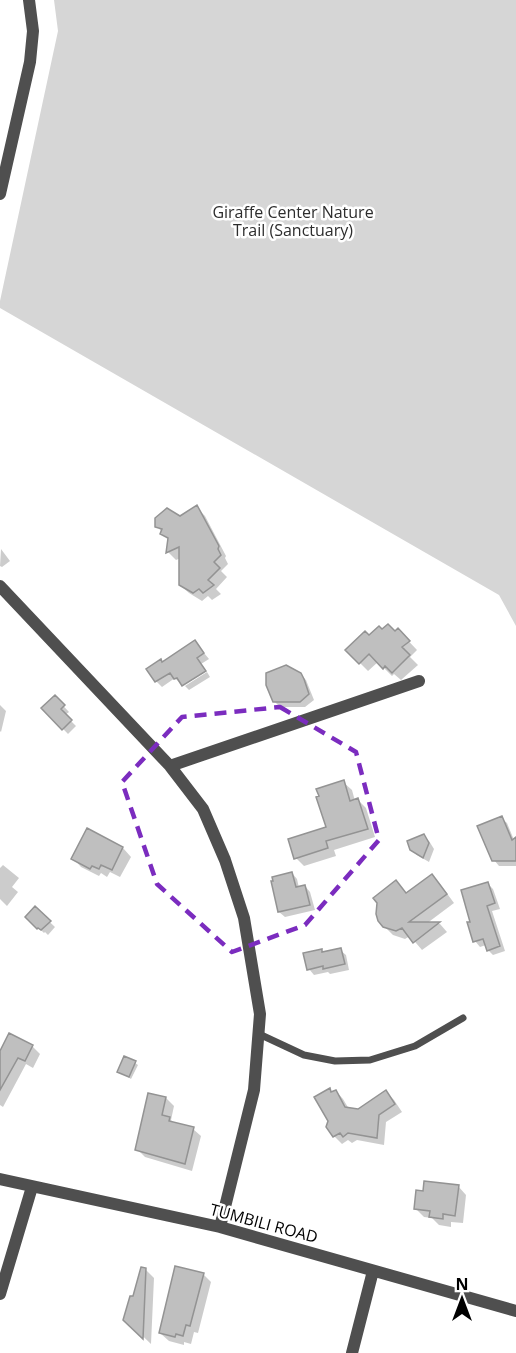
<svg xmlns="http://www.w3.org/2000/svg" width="516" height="1353" font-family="'Open Sans',sans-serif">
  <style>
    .green { fill: #d6d6d6 }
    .shadow { fill: #0003 }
    .building { fill: #bfbfbf; stroke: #939393; stroke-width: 1.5 }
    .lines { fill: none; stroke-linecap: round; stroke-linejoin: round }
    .lane { stroke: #4f4f4f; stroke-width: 7 }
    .street { stroke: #4f4f4f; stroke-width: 12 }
    .marked { fill: none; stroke: #7b2cbf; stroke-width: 4.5; stroke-dasharray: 12 8; stroke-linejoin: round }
    .labels { text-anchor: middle; stroke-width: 5; stroke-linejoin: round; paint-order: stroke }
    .park-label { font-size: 16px; fill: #2d2d2d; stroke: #fff }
    .street-label { font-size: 16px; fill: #000; stroke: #fff }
  </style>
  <rect width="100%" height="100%" fill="#fff"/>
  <path class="green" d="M54 0H516V626L499 595 0 308V301L58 31Z"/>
  <path class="shadow" d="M196 507 205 516 226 556 225 558 228 564 221 571 227 577 216 589 221 594 212 600 208 596 202 601 189 593 180 585 181 558 176 560 168 552 169 541 157 526 180 518Z
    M1 549 10 561 2 567 0 566Z
    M398 630 417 650 410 657 418 665 401 680 394 674 392 676 378 662 368 671 347 650 382 631 395 633Z
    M195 642 209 659 201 664 205 669 183 684H181L175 678 162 687 156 681 163 663Z
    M207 672 210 677 189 690 185 686Z
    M300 674 306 680 314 700 305 707H280L274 701Z
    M55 697 69 712 65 715 76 726 68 734 43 708Z
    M0 705 6 711 1 732 0 731Z
    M343 782 352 790 355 801 358 800 366 808 375 837 334 850 336 856 304 866 296 858 327 828Z
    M501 818 507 823 514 840 516 839V866H499L494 860Z
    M88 830 123 848 131 857 120 877 110 872 107 877 101 873 99 876 81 867 73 858Z
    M424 836 429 841 434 849 429 862 417 855 411 849Z
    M3 865 19 878 12 887 18 892 7 906 0 899V868Z
    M292 873 297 879 299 888 305 886 310 892 315 910 285 917 279 912Z
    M432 876 440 884 454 903 426 924H440L447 932 422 950 410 936 405 939 393 935 384 926 396 882 407 894Z
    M488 884 493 889 500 909 492 911 505 951 493 955 488 950 486 945 480 947 475 941 472 924Z
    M35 908 55 927 48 935 45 932 44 933 27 917Z
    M321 950 324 953 340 950 346 955 349 970 330 974 328 972 314 975 309 969Z
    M32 1046 40 1054 33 1068 26 1064 3 1107 0 1105V1054Z
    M135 1063 138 1065 131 1079 118 1071Z
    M329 1090 333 1093 336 1091 343 1099 349 1109 359 1111 386 1092 394 1100 402 1112 386 1122 384 1145 357 1140 352 1143 348 1140 342 1144 334 1136 330 1121Z
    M166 1098 174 1106 171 1120 174 1124 193 1129 201 1136 192 1171 145 1157 137 1149Z
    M458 1186 466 1195 463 1223 451 1222V1227L439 1225 432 1218 424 1217 416 1209 425 1192Z
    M145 1269 154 1278 151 1344 125 1319Z
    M203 1274 211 1282 198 1333 194 1332 191 1344 184 1342V1345L169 1341 160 1333Z"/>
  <path class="building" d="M197 505 219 546 218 549 221 555 214 562 220 568 208 580 214 585 203 593 199 589 193 593 179 585V547L166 553 168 538 160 534 162 529 155 527V518L167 508 180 516Z
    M388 624 395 631 398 628 410 641 402 647 410 655 392 673 385 666 383 669 369 654 359 664 345 650 365 631 369 635 379 626 382 629Z
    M195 640 204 653 197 658 206 671 182 686 177 678 174 679 170 673 155 682 146 669 161 659 162 662Z
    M286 665 301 673 304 679 309 694 300 702H273L266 685V673Z
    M55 695 65 705 61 709 72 720 62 730 41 708Z
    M344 780 350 801 358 798 368 829 326 841 328 848 294 859 288 839 326 827 316 797 319 796 316 789Z
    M502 816 512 840 516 837V861H492L477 826Z
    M87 828 123 847 112 870 101 865 99 869 92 866 90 869 71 859Z
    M424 834 429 843 423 858 410 850 407 841Z
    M292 872 296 887 305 885 310 905 278 912 271 881H273L272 877Z
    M432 874 447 894 409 922H440L413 943 402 928 396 931 383 927 378 921 376 914 377 903 373 898 396 880 406 893Z
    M488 882 495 903 487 906 500 946 487 951 483 939 473 942 467 922H470L461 890Z
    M35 906 51 921 41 930 38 928 37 929 25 917Z
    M341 948 345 964 323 969V966L307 970 303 953 322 949V952Z
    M9 1033 33 1045 25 1061 18 1058 0 1090V1051Z
    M124 1056 136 1061 129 1077 117 1072Z
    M330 1088 331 1092 336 1090 345 1107 358 1109 386 1090 395 1104 379 1115 377 1138 348 1133 343 1137 340 1133 333 1137 326 1127 328 1121 314 1097Z
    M148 1093 166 1097 162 1115 170 1117 169 1121 194 1127 185 1164 135 1150Z
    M424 1181 459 1185 455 1216 443 1214V1219L429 1217 430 1211 414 1209 416 1190 423 1191Z
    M175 1266 204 1273 190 1326 186 1325 183 1336 176 1334 175 1337 159 1333Z
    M141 1267 146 1268 143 1339 123 1320 130 1296H133Z"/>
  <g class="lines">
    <path class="lane" d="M259 1034 304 1055 335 1061 370 1060 415 1046 463 1018"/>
    <path class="street" d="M0 194 30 62 33 31 29 0
      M0 586 170 766 203 809 225 860 244 918 260 1014 254 1090 220 1227
      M170 766 419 681
      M0 1179 220 1227 516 1311
      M0 1294 32 1187
      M352 1353 373 1271"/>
  </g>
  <path class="marked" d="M280 707 356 752 379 840 305 925 232 952 157 884 122 782 182 717Z"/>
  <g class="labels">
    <g class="park-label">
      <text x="293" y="218">Giraffe Center Nature<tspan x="293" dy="18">Trail (Sanctuary)</tspan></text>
    </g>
    <g class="street-label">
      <text transform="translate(264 1223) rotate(15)" y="6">TUMBILI ROAD</text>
    </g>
  </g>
  <g transform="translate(462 1299)" stroke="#ffffff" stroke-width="4.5" paint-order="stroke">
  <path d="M0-4.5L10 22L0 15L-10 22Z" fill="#000000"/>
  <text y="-9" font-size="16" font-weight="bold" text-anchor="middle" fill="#000000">N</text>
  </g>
</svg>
